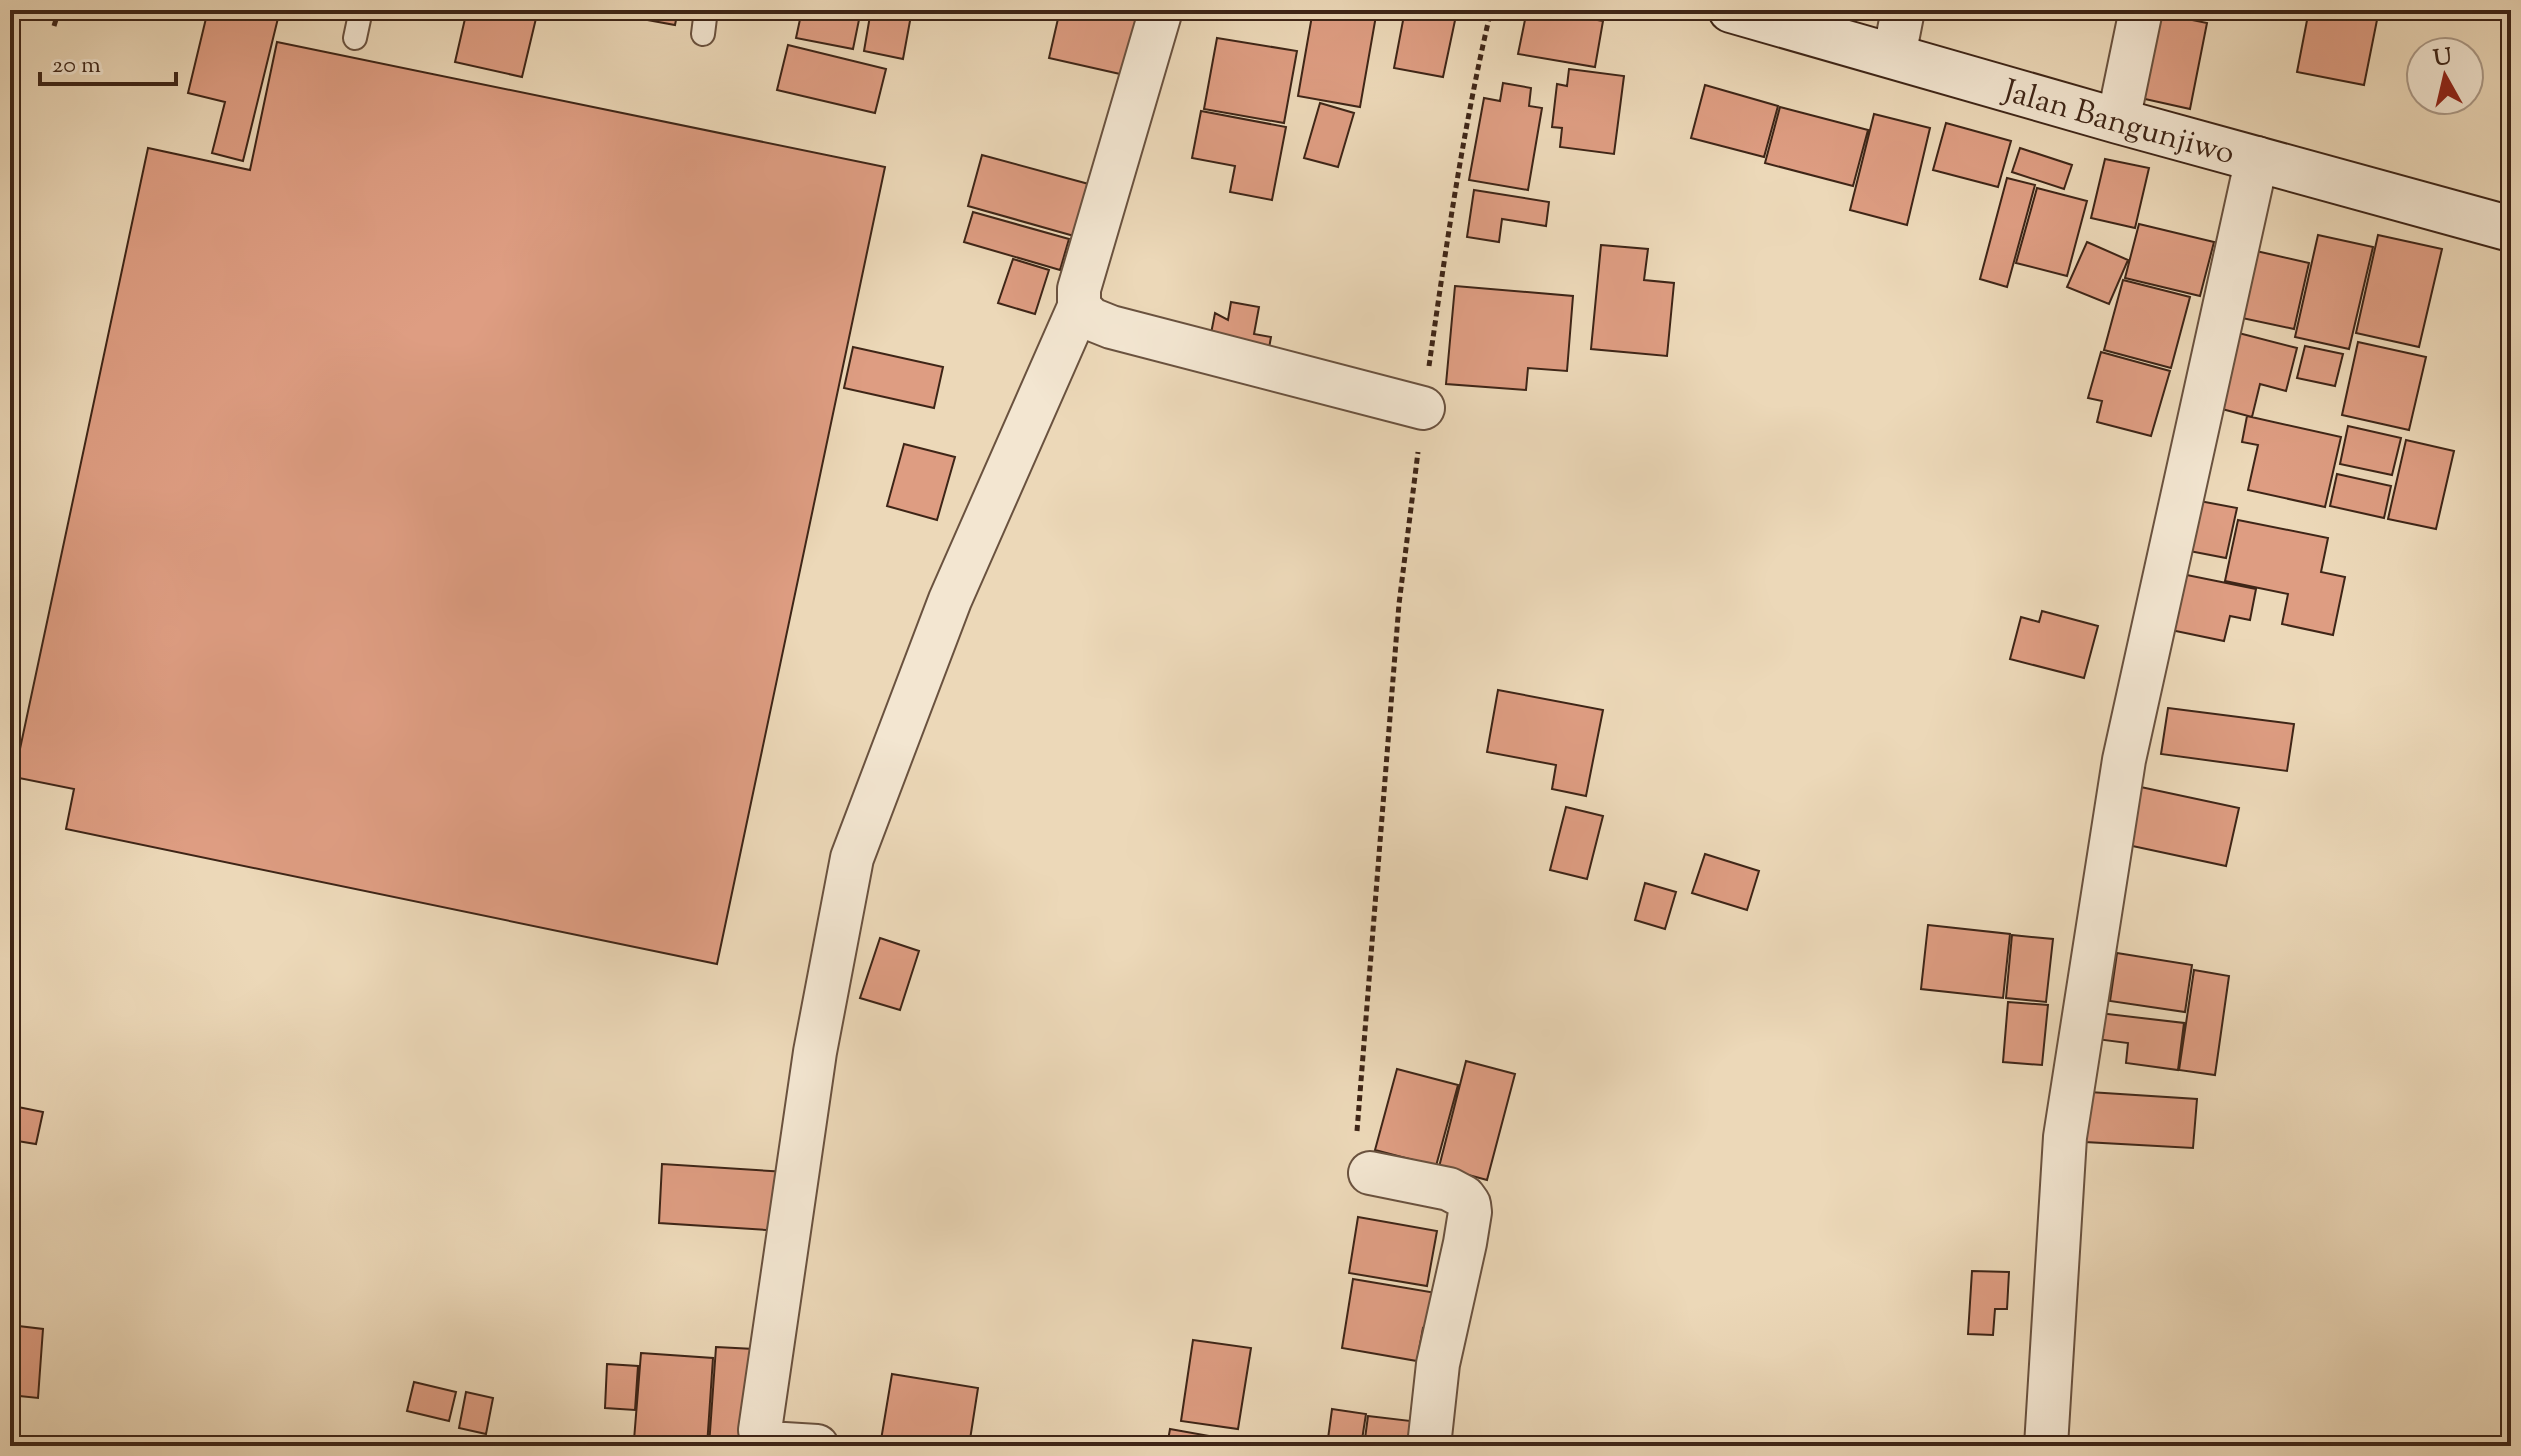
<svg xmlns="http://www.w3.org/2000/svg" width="2521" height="1456" font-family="'Sorts Mill Goudy',serif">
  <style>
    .building { fill: #de9d82; stroke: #3e2517; stroke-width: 2 }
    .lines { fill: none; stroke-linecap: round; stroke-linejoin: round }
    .service-casing { stroke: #6a523f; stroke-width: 26 }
    .minor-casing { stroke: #6a523f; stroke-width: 46 }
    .secondary-casing { stroke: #3e2517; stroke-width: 48 }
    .path { stroke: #3e2517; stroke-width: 5; stroke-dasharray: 6 4; stroke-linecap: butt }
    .service { stroke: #f3e6d1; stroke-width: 22 }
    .minor { stroke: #f3e6d1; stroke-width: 42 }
    .secondary { stroke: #f3e6d1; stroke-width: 44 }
    .labels { text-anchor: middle; stroke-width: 6; stroke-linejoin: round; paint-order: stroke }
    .street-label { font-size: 32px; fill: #3e2517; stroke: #f3e6d1 }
  </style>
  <rect width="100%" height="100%" fill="#ecd8b8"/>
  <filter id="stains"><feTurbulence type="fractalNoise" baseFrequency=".0025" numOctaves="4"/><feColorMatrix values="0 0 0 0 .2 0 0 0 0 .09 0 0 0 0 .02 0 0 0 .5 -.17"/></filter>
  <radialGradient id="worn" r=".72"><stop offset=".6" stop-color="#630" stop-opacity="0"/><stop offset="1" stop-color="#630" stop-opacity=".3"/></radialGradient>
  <path class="building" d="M208 10H280L243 161 212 153 225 102 188 93Z
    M467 10H538L522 77 455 62Z
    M593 10H678L675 25Z
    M802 10H861L853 49 796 38Z
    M871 10H912L903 59 864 51Z
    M1060 10H1128L1144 14 1129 76 1049 58Z
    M1313 10H1377L1360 107 1298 96Z
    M1405 10 1457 11 1443 77 1394 68Z
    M1527 10H1541L1603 21 1595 67 1518 54Z
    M2309 10H2379L2364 85 2297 72Z
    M2153 12 2207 23 2190 109 2136 97Z
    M1217 38 1297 51 1284 123 1204 109Z
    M277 42 885 167 717 964 66 829 74 789 14 777 148 148 250 170Z
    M788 45 886 69 875 113 777 90Z
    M1569 69 1624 76 1614 154 1560 147 1562 128 1552 127 1557 84 1567 86Z
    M1503 83 1531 88 1529 106 1542 108 1528 190 1469 180 1484 98 1500 101Z
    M1705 85 1778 106 1764 157 1691 138Z
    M1320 103 1354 113 1338 167 1304 158Z
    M1780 107 1868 130 1853 186 1765 163Z
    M1201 111 1286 127 1272 200 1230 192 1235 166 1192 158Z
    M1874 114 1930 128 1907 225 1850 210Z
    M1946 123 2011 141 1998 187 1933 170Z
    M2020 148 2072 165 2064 189 2012 172Z
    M982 155 1096 186 1081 238 968 206Z
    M2105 159 2149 168 2135 228 2091 218Z
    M2007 178 2035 185 2007 287 1980 279Z
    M2037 188 2087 201 2067 276 2016 263Z
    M1474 190 1549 202 1546 226 1502 219 1499 242 1467 237Z
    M973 212 1069 239 1060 270 964 242Z
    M2139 224 2214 242 2200 296 2125 278Z
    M2318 235 2373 247 2349 349 2295 337Z
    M2378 235 2442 249 2419 347 2356 333Z
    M2087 242 2128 260 2109 304 2067 287Z
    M1601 245 1648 249 1644 280 1674 283 1667 356 1591 349Z
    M2243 248 2309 263 2294 329 2228 315Z
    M1013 259 1049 270 1035 314 998 303Z
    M2123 280 2190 297 2171 368 2104 350Z
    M1455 286 1573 296 1567 371 1528 368 1526 390 1446 384Z
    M1231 302 1259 307 1254 334 1271 337 1267 359 1208 349 1215 313 1228 320Z
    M2227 330 2297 348 2286 391 2260 384 2252 417 2207 405Z
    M2358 342 2426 357 2409 430 2342 415Z
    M2305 346 2343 354 2335 386 2297 378Z
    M853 347 943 367 934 408 844 388Z
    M2101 352 2170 371 2151 436 2097 422 2102 401 2088 398Z
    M2247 416 2341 437 2325 507 2248 490 2258 445 2242 442Z
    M2348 426 2401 438 2392 475 2340 464Z
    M2406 440 2454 451 2436 529 2388 519Z
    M904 444 955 457 937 520 887 506Z
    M2337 474 2391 486 2384 518 2330 506Z
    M2189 499 2237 508 2226 558 2179 549Z
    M2238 520 2328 538 2321 572 2345 577 2333 635 2282 624 2288 594 2225 581Z
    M2177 573 2256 589 2250 620 2230 616 2224 641 2166 629Z
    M2042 611 2098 626 2084 678 2010 659 2021 617 2039 622Z
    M1498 690 1603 710 1586 796 1552 789 1556 765 1487 752Z
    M2168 708 2294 724 2287 771 2161 754Z
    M2136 786 2239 808 2226 866 2123 844Z
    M1566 807 1603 816 1587 879 1550 870Z
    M1705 854 1759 871 1747 910 1692 893Z
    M1645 883 1676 892 1665 929 1635 920Z
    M1928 925 2010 934 2003 998 1921 989Z
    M2012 935 2053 939 2046 1002 2006 998Z
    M880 938 919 951 900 1010 860 998Z
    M2117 953 2192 965 2185 1012 2110 1001Z
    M2194 970 2229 976 2215 1075 2179 1070Z
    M2008 1002 2048 1005 2042 1065 2003 1062Z
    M2099 1013 2184 1023 2178 1070 2126 1063 2128 1043 2096 1039Z
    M1466 1061 1515 1074 1487 1180 1439 1167Z
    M1397 1069 1458 1085 1436 1166 1375 1150Z
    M2089 1092 2197 1099 2193 1148 2085 1142Z
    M18 1107 43 1112 36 1144 11 1140Z
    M662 1164 787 1172 783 1231 659 1223Z
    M1358 1217 1437 1231 1427 1286 1349 1273Z
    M1972 1271 2009 1272 2007 1309H1995L1993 1335 1968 1334Z
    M1353 1279 1448 1295 1442 1331 1423 1328 1417 1361 1342 1348Z
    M10 1325 43 1329 38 1398 10 1395Z
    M1193 1340 1251 1348 1238 1429 1181 1421Z
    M716 1347 754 1349 747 1446H709Z
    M641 1353 713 1358 707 1446 634 1440Z
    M607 1364 638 1366 635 1410 605 1408Z
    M892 1374 978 1388 969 1446H880Z
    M414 1382 456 1392 449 1421 407 1411Z
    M466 1392 493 1398 486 1434 459 1428Z
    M1332 1409 1366 1414 1361 1446H1327Z
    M1368 1416 1411 1421 1407 1446H1364Z
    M1170 1429 1243 1442V1446H1167Z"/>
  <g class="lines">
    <g class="service-casing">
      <path id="service" d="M703 34 706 10
        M355 38 361 10"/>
    </g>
    <g class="minor-casing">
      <path id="minor" d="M1161 10 1079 289V307L1091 319 1111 327 1423 408
        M1894 56 1903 10
        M2118 121 2141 10
        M1370 1173 1449 1189 1464 1197 1469 1204 1470 1212 1465 1243 1438 1364 1429 1446
        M817 1446 768 1443 762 1438 760 1430 815 1052 852 858 950 600 1079 307
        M2046 1446 2065 1137 2124 760 2257 158"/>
    </g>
    <g class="secondary-casing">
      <g id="secondary">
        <path id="s1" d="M1731 10 2118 121 2511 229"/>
      </g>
    </g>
    <path class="path" d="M54 26 59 10
      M1429 366C1446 247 1463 128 1491 10
      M1357 1131 1399 604 1418 452"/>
    <use href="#service" class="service"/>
    <use href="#minor" class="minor"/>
    <use href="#secondary" class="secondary"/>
  </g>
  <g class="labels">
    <g class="street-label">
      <text dy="11" stroke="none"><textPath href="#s1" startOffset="404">Jalan Bangunjiwo</textPath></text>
    </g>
  </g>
  <rect width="2521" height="1456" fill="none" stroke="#ecd8b8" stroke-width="40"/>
  <rect x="12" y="12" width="2497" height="1432" fill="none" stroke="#3e2517" stroke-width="4"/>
  <rect x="20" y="20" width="2481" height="1416" fill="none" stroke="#3e2517" stroke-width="2"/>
  <g transform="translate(2445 76) rotate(352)"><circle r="38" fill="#f3e6d1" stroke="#ab9987" stroke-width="2"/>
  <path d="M0-6L14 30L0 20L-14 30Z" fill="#8f2418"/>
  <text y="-12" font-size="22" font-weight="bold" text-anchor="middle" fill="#3e2517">U</text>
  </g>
  <path d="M40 72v12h136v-12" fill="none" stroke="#3e2517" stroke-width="4"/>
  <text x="52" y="72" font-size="24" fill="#3e2517" stroke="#f3e6d1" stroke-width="6" paint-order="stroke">20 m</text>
  <rect width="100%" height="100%" filter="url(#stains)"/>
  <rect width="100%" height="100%" fill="url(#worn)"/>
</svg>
